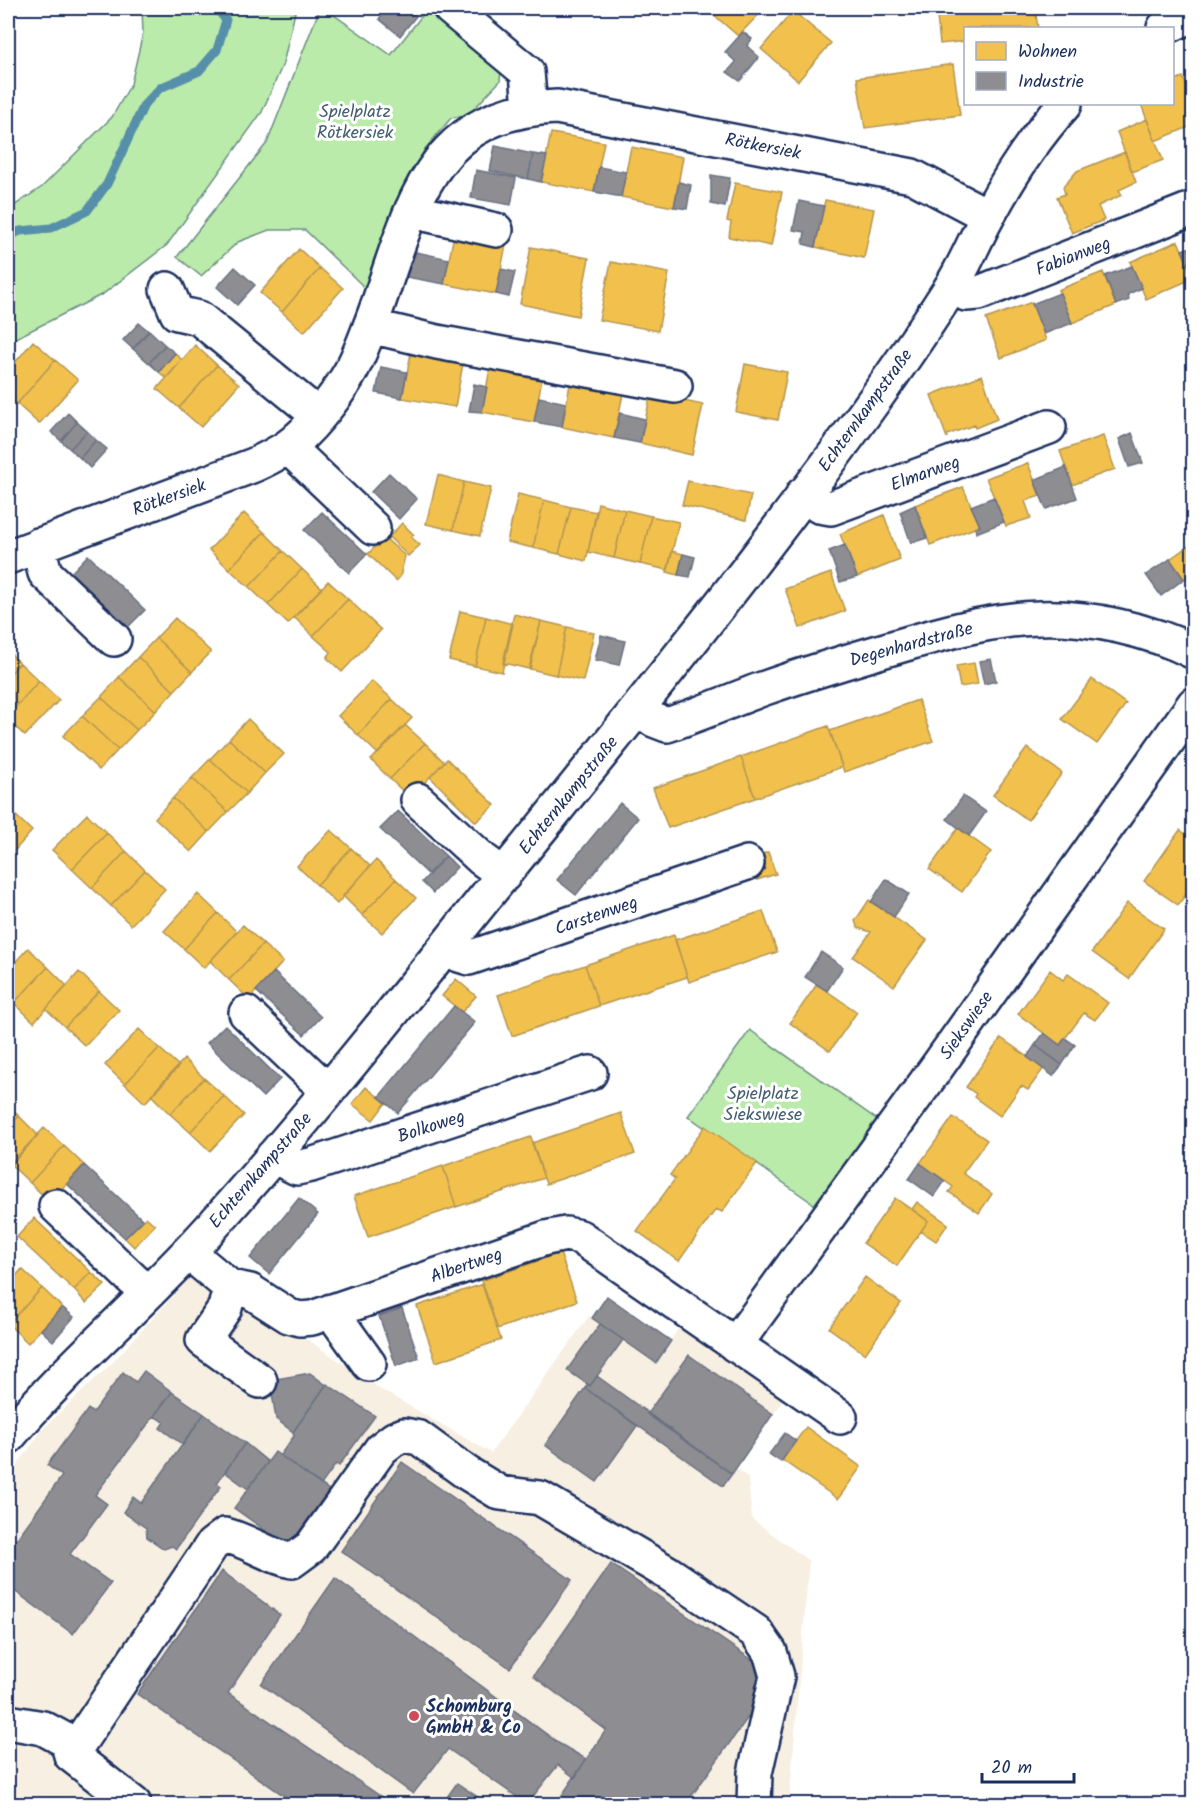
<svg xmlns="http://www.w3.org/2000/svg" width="1201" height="1812" font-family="Kalam,sans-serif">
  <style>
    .built { fill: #f7efe1 }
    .green { fill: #bbebaa; stroke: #6b8d84; stroke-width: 1.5 }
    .homes { fill: #f2c14e; stroke: #b29553; stroke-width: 1.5 }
    .industry { fill: #8d8d92; stroke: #6b7182; stroke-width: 1.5 }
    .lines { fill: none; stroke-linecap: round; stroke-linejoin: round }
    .stream { stroke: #578faa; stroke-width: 9 }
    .minor-casing { stroke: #1b2f5e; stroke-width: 38 }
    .minor { stroke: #fff; stroke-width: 33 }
    .poi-dot { fill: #d1495b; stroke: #fff; stroke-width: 2 }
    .labels { text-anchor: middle; stroke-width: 6; stroke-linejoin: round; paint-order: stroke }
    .park-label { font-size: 18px; fill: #435e71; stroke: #fff }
    .street-label { font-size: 18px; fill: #1b2f5e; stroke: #fff }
    .poi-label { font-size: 18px; font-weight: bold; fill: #1b2f5e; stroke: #fff; text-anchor: start }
  </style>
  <rect width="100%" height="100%" fill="#fff"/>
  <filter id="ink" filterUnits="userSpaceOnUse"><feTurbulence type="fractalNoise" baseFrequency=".0167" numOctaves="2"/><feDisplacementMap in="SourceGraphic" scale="12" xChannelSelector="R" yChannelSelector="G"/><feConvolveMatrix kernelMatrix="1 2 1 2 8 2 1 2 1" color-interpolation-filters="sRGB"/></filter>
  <g filter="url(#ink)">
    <path class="built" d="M193 1274 247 1298 380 1389 491 1453 589 1316 656 1362 685 1319 789 1392 736 1468 748 1478 752 1519 809 1561 789 1804H8V1478L43 1429 112 1363Z"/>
    <path class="green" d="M142 8H296L283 64 262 112 167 245 103 294 8 342V210L42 187 112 117 131 84 143 33Z
      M320 8H324L391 55 428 8H433L501 69 500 81 468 115 451 118 425 149 393 207 366 289 305 230H269L238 242 201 276 177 257 267 143Z
      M750 1030 879 1121 818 1207 688 1116Z"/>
    <path class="homes" d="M706 8H765L738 36Z
      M936 8H1035L1038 28H966V41L940 44Z
      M793 11 831 43 798 81 761 49Z
      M953 64 960 115 865 128 857 78Z
      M1183 77 1194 104V125L1155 141 1141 104H1172V81Z
      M1147 119 1163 160 1132 172 1117 132Z
      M551 133 604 142 594 192 541 182Z
      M631 147 683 157 674 207 621 197Z
      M1125 152 1136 182 1119 190 1122 195 1098 206 1104 220 1072 233 1057 197 1065 194 1063 187 1077 171Z
      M735 183 782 192 771 246 729 237 731 222 727 221Z
      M825 200 874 209 864 258 815 247Z
      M454 235 506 245 496 294 444 284Z
      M1178 241 1194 278 1146 299 1130 262Z
      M531 247 589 258 578 316 520 304Z
      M299 249 320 268 282 312 260 293Z
      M611 262 669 273 658 331 599 320Z
      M320 268 343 288 304 332 282 312Z
      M1103 272 1116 305 1072 323 1058 290Z
      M1032 302 1046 340 1001 358 986 319Z
      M33 341 55 360 17 404 8 396V371Z
      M195 345 217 365 179 408 157 389Z
      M412 348 464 358 455 407 402 398Z
      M175 353 182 360 166 378 159 372Z
      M55 360 78 380 39 424 17 404Z
      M491 363 543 373 534 422 482 412Z
      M745 364 787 372 778 420 736 412Z
      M217 365 239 384 201 427 179 408Z
      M982 375 997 419 975 428 974 425 947 435V438L931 395Z
      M571 379 624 389 614 438 562 427Z
      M651 394 703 405 692 455 640 443Z
      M1103 436 1115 469 1072 485 1060 451Z
      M1028 463 1040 496 1025 501 1031 518 1006 526 986 478Z
      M438 475 464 482 453 530 426 524Z
      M688 481 751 495 746 520 682 505Z
      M464 482 491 488 480 536 453 530Z
      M963 487 980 526 930 545 915 505Z
      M518 494 544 500 533 548 507 542Z
      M544 500 571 507 559 554 533 548Z
      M598 503 625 510 614 558 588 552Z
      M571 507 597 512 586 561 559 554Z
      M625 510 651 516 640 564 614 558Z
      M244 513 264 532 229 569 209 550Z
      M884 515 900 560 857 577 840 534Z
      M651 516 679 522 668 570 640 564Z
      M402 523 414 535 411 537 420 545 408 556 389 537Z
      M264 532 283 551 249 587 229 569Z
      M384 537 405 556 400 577 396 581 368 554Z
      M1194 542V573L1184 579 1170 559Z
      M283 551 302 569 268 605 249 587Z
      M672 551 683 554 678 575 667 572Z
      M302 569 322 588 288 624 268 605Z
      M831 573 845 611 800 628 785 589Z
      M328 581 348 599 313 636 294 617Z
      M348 599 381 630 342 672 327 658 331 652 313 636Z
      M460 611 486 617 475 666 449 660Z
      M514 614 541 621 529 669 503 663Z
      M486 617 513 624 502 672 475 666Z
      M175 618 211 652 192 672 156 638Z
      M541 621 567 627 556 675 530 669Z
      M567 627 594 633 583 681 556 675Z
      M156 638 192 672 174 691 138 657Z
      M8 651 20 663 8 676Z
      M138 657 174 691 156 711 119 677Z
      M20 663 39 681 8 715V676Z
      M974 663 978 684 960 687 956 666Z
      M119 677 156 711 137 730 101 697Z
      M1092 679 1126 704 1097 744 1062 719Z
      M39 681 59 700 25 736 8 720V715Z
      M372 681 392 699 358 735 338 716Z
      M101 697 137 730 118 750 82 716Z
      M392 699 412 718 378 754 358 735Z
      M918 700 933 741 844 772 830 731Z
      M82 716 118 750 99 770 63 736Z
      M248 719 284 754 265 773 229 739Z
      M405 725 425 743 390 779 371 760Z
      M828 726 842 767 755 798 741 757Z
      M229 739 265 773 247 793 210 759Z
      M425 743 444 762 410 798 390 779Z
      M1027 748 1062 773 1028 820 993 795Z
      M741 757 755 798 668 828 653 788Z
      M210 759 247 793 228 812 192 778Z
      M447 759 495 805 476 822 430 777Z
      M192 778 228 812 209 832 173 798Z
      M173 798 209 832 191 852 155 818Z
      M12 812 32 831 8 858V818Z
      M87 814 107 833 72 869 52 850Z
      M958 828 991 852 962 892 929 869Z
      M331 830 351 848 317 885 297 866Z
      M1180 830 1194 840V883L1178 905 1144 881Z
      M107 833 126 851 92 888 72 869Z
      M351 848 370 866 337 904 317 885Z
      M126 851 145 870 111 906 92 888Z
      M768 852 776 874 757 880 750 858Z
      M376 860 396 879 362 915 343 896Z
      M145 870 165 889 131 925 111 906Z
      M396 879 416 898 382 933 362 915Z
      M198 894 218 913 184 949 164 931Z
      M869 900 927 940 894 986 853 957 871 932 858 928 855 921Z
      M1127 903 1164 929 1129 979 1092 952Z
      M763 911 777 952 689 982 675 940Z
      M218 913 237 932 204 968 184 949Z
      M243 925 263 944 229 980 210 961Z
      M674 935 687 977 599 1006 585 965Z
      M263 944 283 962 249 999 229 980Z
      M28 948 48 967 14 1003 8 998V970Z
      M585 965 599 1006 512 1036 498 995Z
      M48 967 67 986 34 1022 14 1003Z
      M1050 970 1063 980 1068 974 1108 1003 1095 1020 1084 1013 1060 1045 1018 1014Z
      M79 972 99 991 65 1027 46 1009Z
      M456 979 476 996 462 1012 442 996Z
      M817 984 857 1012 830 1051 790 1023Z
      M99 991 119 1010 85 1046 65 1027Z
      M8 998 14 1003 8 1010Z
      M139 1029 159 1048 125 1084 105 1065Z
      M1001 1038 1044 1068 1028 1090 1021 1086 1000 1116 974 1097 976 1094 966 1087Z
      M159 1048 179 1066 145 1103 125 1084Z
      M184 1059 204 1078 170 1114 151 1095Z
      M204 1078 224 1096 190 1132 170 1114Z
      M366 1087 386 1103 373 1120 352 1104Z
      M224 1096 244 1115 210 1151 190 1132Z
      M8 1106 19 1116 8 1128Z
      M621 1113 635 1154 546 1184 532 1143Z
      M19 1116 38 1135 8 1168V1128Z
      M953 1117 987 1140 963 1173 992 1194 979 1213 949 1192 953 1187 920 1163Z
      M705 1126 757 1163 722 1212 716 1209 679 1261 637 1231 675 1179 670 1175Z
      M44 1128 64 1146 30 1183 10 1164Z
      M531 1137 544 1178 456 1207 443 1166Z
      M64 1146 84 1165 50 1202 30 1183Z
      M443 1166 456 1207 368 1237 354 1196Z
      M895 1198 928 1221 897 1266 863 1243Z
      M917 1202 948 1224 936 1241 921 1231 928 1221 912 1209Z
      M146 1217 155 1225 134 1247 125 1238Z
      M34 1218 91 1272 74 1290 17 1237Z
      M560 1253 577 1301 497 1329 481 1281Z
      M8 1268 16 1276 8 1285Z
      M22 1269 42 1288 8 1324V1285Z
      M91 1272 105 1285 86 1303 74 1290Z
      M865 1277 901 1303 865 1354 829 1328Z
      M483 1284 501 1340 436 1362 417 1306Z
      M42 1288 62 1307 28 1343 8 1324Z
      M806 1427 861 1467 838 1499 782 1460Z"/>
    <path class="industry" d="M388 8H406L416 16 400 36 379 19Z
      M743 32 752 39 747 46 759 57 740 81 727 72 736 62 725 52Z
      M495 146 533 154 528 179 490 171Z
      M533 154 547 156 541 182 528 179Z
      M599 167 626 172 621 197 594 192Z
      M476 170 516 178 511 205 471 198Z
      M711 175 730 178 725 207 711 204Z
      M679 182 691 185 687 209 674 207Z
      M799 201 824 206 815 247 803 244 805 232 793 230Z
      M1194 246V278L1182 250Z
      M416 252 449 259 444 284 406 277Z
      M1132 266 1142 288 1128 294 1129 300 1116 305 1105 276Z
      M235 267 255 285 237 305 217 287Z
      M501 269 515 272 509 297 496 294Z
      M1060 293 1072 323 1044 334 1032 304Z
      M139 323 149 331 133 349 123 340Z
      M149 330 165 345 149 363 133 349Z
      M165 345 175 353 159 372 149 363Z
      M381 367 407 372 402 398 376 393Z
      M474 384 487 387 482 412 469 411Z
      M539 397 566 403 562 427 534 422Z
      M68 413 77 422 61 441 51 432Z
      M620 413 645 419 640 443 614 438Z
      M77 422 87 431 70 449 61 441Z
      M87 431 96 440 80 458 70 449Z
      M1132 433 1143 463 1129 467 1119 439Z
      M96 440 107 449 90 468 80 458Z
      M1066 467 1077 498 1046 509 1034 480Z
      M389 473 417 499 399 519 371 492Z
      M994 497 1004 522 976 533 975 527 980 526 971 506Z
      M915 505 927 538 911 543 900 512Z
      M322 512 367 554 349 573 304 530Z
      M845 545 857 577 840 582 829 551Z
      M683 554 695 557 690 577 678 575Z
      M88 555 145 610 128 627 71 573Z
      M1170 559 1184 579 1161 596 1146 575Z
      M601 635 625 641 619 665 595 660Z
      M991 659 996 681 984 684 979 661Z
      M963 796 986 812 969 836 947 819Z
      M620 803 638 818 576 895 557 880Z
      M398 811 446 856 428 874 380 829Z
      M446 856 457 867 433 893 422 882Z
      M886 879 909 894 894 917 871 902Z
      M821 952 843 967 827 991 805 977Z
      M274 972 321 1017 304 1035 256 991Z
      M454 1006 475 1022 398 1113 379 1097Z
      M225 1025 280 1079 263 1097 207 1043Z
      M1044 1033 1060 1045 1065 1038 1075 1045 1062 1065 1035 1045Z
      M1035 1045 1062 1065 1053 1076 1027 1057Z
      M920 1163 945 1181 934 1197 909 1179Z
      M84 1165 143 1220 125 1238 67 1184Z
      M299 1198 318 1214 269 1274 250 1258Z
      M607 1296 671 1341 656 1363 592 1318Z
      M62 1307 74 1317 53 1341 41 1330Z
      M402 1308 419 1358 396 1366 379 1316Z
      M600 1324 623 1340 590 1386 567 1370Z
      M689 1355 773 1414 732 1474 647 1414Z
      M144 1371 172 1392 95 1495 107 1504 70 1554 111 1583 73 1634 8 1586V1551L62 1476 47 1465 88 1409 93 1413 123 1372 136 1382Z
      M310 1373 326 1385 293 1432 276 1419 270 1380Z
      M597 1376 732 1474 723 1486 585 1388 588 1384 590 1386Z
      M327 1384 375 1416 339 1466 336 1464 321 1485 280 1455 294 1436 293 1432Z
      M585 1388 637 1426 597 1482 545 1445Z
      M172 1392 204 1414 183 1445 160 1428 164 1422 154 1416Z
      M204 1414 245 1443 217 1483 221 1486 176 1549 172 1546 164 1549 147 1537 146 1528 123 1512 133 1497 141 1503Z
      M785 1433 796 1441 781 1462 769 1454Z
      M245 1443 268 1462 248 1489 225 1472Z
      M275 1452 329 1490 288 1547 234 1508Z
      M402 1462 572 1580 510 1668 341 1551Z
      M611 1564 767 1670 754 1688 764 1695 686 1804H556L606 1730 533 1676Z
      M222 1571 280 1615 228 1693 392 1804H296L137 1694Z
      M335 1578 560 1744 586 1759 575 1778 558 1765 527 1804 448 1749 413 1794 261 1684Z
      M457 1783 488 1804H442Z"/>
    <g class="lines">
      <path class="stream" d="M8 237 20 231 51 228 87 211 107 184 144 105 160 88 199 71 217 50 226 20 216 8"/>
      <g class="minor-casing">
        <path id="minor" d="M450 8 527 72 530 108
          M1164 28 1194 14
          M412 209 429 215 496 230
          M952 286 966 294 979 293 1194 208
          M167 289 177 313 199 318 319 416
          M370 326 437 342 675 386
          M288 447 373 528
          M803 494 819 506 831 508 1049 427
          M38 545 45 573 114 639
          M8 557 254 465C265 460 276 454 286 448 308 433 335 398 348 376 360 356 367 334 375 313 411 211 428 111 557 107L912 176 988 216
          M638 708 654 720 667 725C700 714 732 700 765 688 813 671 861 657 909 643 951 631 995 619 1039 618 1088 616 1150 630 1194 652
          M418 800 482 859 504 875
          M447 945 459 955 469 958 747 863
          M246 1013 328 1091
          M273 1156 297 1168 311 1165 590 1073
          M56 1206 147 1293
          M188 1252 230 1287 250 1291 289 1316 300 1319 312 1318 546 1238 566 1234 580 1237 840 1417
          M230 1287 225 1308 203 1340 260 1381
          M331 1311 369 1364
          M735 1345 937 1067 1194 704
          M8 1437C72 1361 150 1297 216 1222 296 1132 372 1038 447 945 547 820 649 697 747 570 816 480 887 387 948 292 964 268 974 241 988 216 1010 175 1034 138 1065 104
          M8 1722 43 1728 67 1741 71 1755 134 1804
          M71 1755 212 1545 225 1535C249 1541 268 1556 292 1561L311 1547 381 1449 394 1439 404 1435 419 1438 467 1473 500 1493 540 1498 668 1573 756 1632 770 1652 777 1676 755 1773 754 1804"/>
      </g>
      <use href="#minor" class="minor"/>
    </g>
  </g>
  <circle class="poi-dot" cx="414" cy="1716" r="6"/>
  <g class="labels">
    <g class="park-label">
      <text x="355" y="117">Spielplatz<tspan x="355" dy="21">Rötkersiek</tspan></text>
      <text x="763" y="1099">Spielplatz<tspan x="763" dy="21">Siekswiese</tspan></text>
    </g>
    <g class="street-label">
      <text transform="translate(763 146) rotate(11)" y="6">Rötkersiek</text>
      <text transform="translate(1073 256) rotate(-21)" y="6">Fabianweg</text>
      <text transform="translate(865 410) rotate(-54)" y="6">Echternkampstraße</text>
      <text transform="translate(925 473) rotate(-20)" y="6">Elmarweg</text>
      <text transform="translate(169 497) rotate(-20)" y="6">Rötkersiek</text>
      <text transform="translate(911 644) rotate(-15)" y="6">Degenhardstraße</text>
      <text transform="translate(568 795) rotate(-51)" y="6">Echternkampstraße</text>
      <text transform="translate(596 915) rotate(-19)" y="6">Carstenweg</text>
      <text transform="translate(966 1025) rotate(-55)" y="6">Siekswiese</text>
      <text transform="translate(431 1126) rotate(-18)" y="6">Bolkoweg</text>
      <text transform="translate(260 1170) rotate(-49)" y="6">Echternkampstraße</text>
      <text transform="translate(466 1265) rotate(-19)" y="6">Albertweg</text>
    </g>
    <g class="poi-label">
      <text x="426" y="1712">Schomburg<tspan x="426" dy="21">GmbH &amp; Co</tspan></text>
    </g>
  </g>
  <rect width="1201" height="1812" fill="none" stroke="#fff" stroke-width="30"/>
  <rect x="15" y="15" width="1171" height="1782" fill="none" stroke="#1b2f5e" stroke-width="2" filter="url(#ink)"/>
  <rect x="964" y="27" width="210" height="78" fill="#ffffff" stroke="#a4acbf" stroke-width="1.5"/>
  <rect x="976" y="42" width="30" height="18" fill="#f2c14e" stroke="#a4acbf" stroke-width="1.5"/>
  <text x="1018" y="57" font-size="18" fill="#1b2f5e">Wohnen</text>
  <rect x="976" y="72" width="30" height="18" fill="#8d8d92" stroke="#a4acbf" stroke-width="1.5"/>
  <text x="1018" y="87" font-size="18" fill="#1b2f5e">Industrie</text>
  <path d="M982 1773v9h92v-9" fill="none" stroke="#1b2f5e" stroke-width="3"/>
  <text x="991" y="1773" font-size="18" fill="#1b2f5e" stroke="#ffffff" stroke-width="4.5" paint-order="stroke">20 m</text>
</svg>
